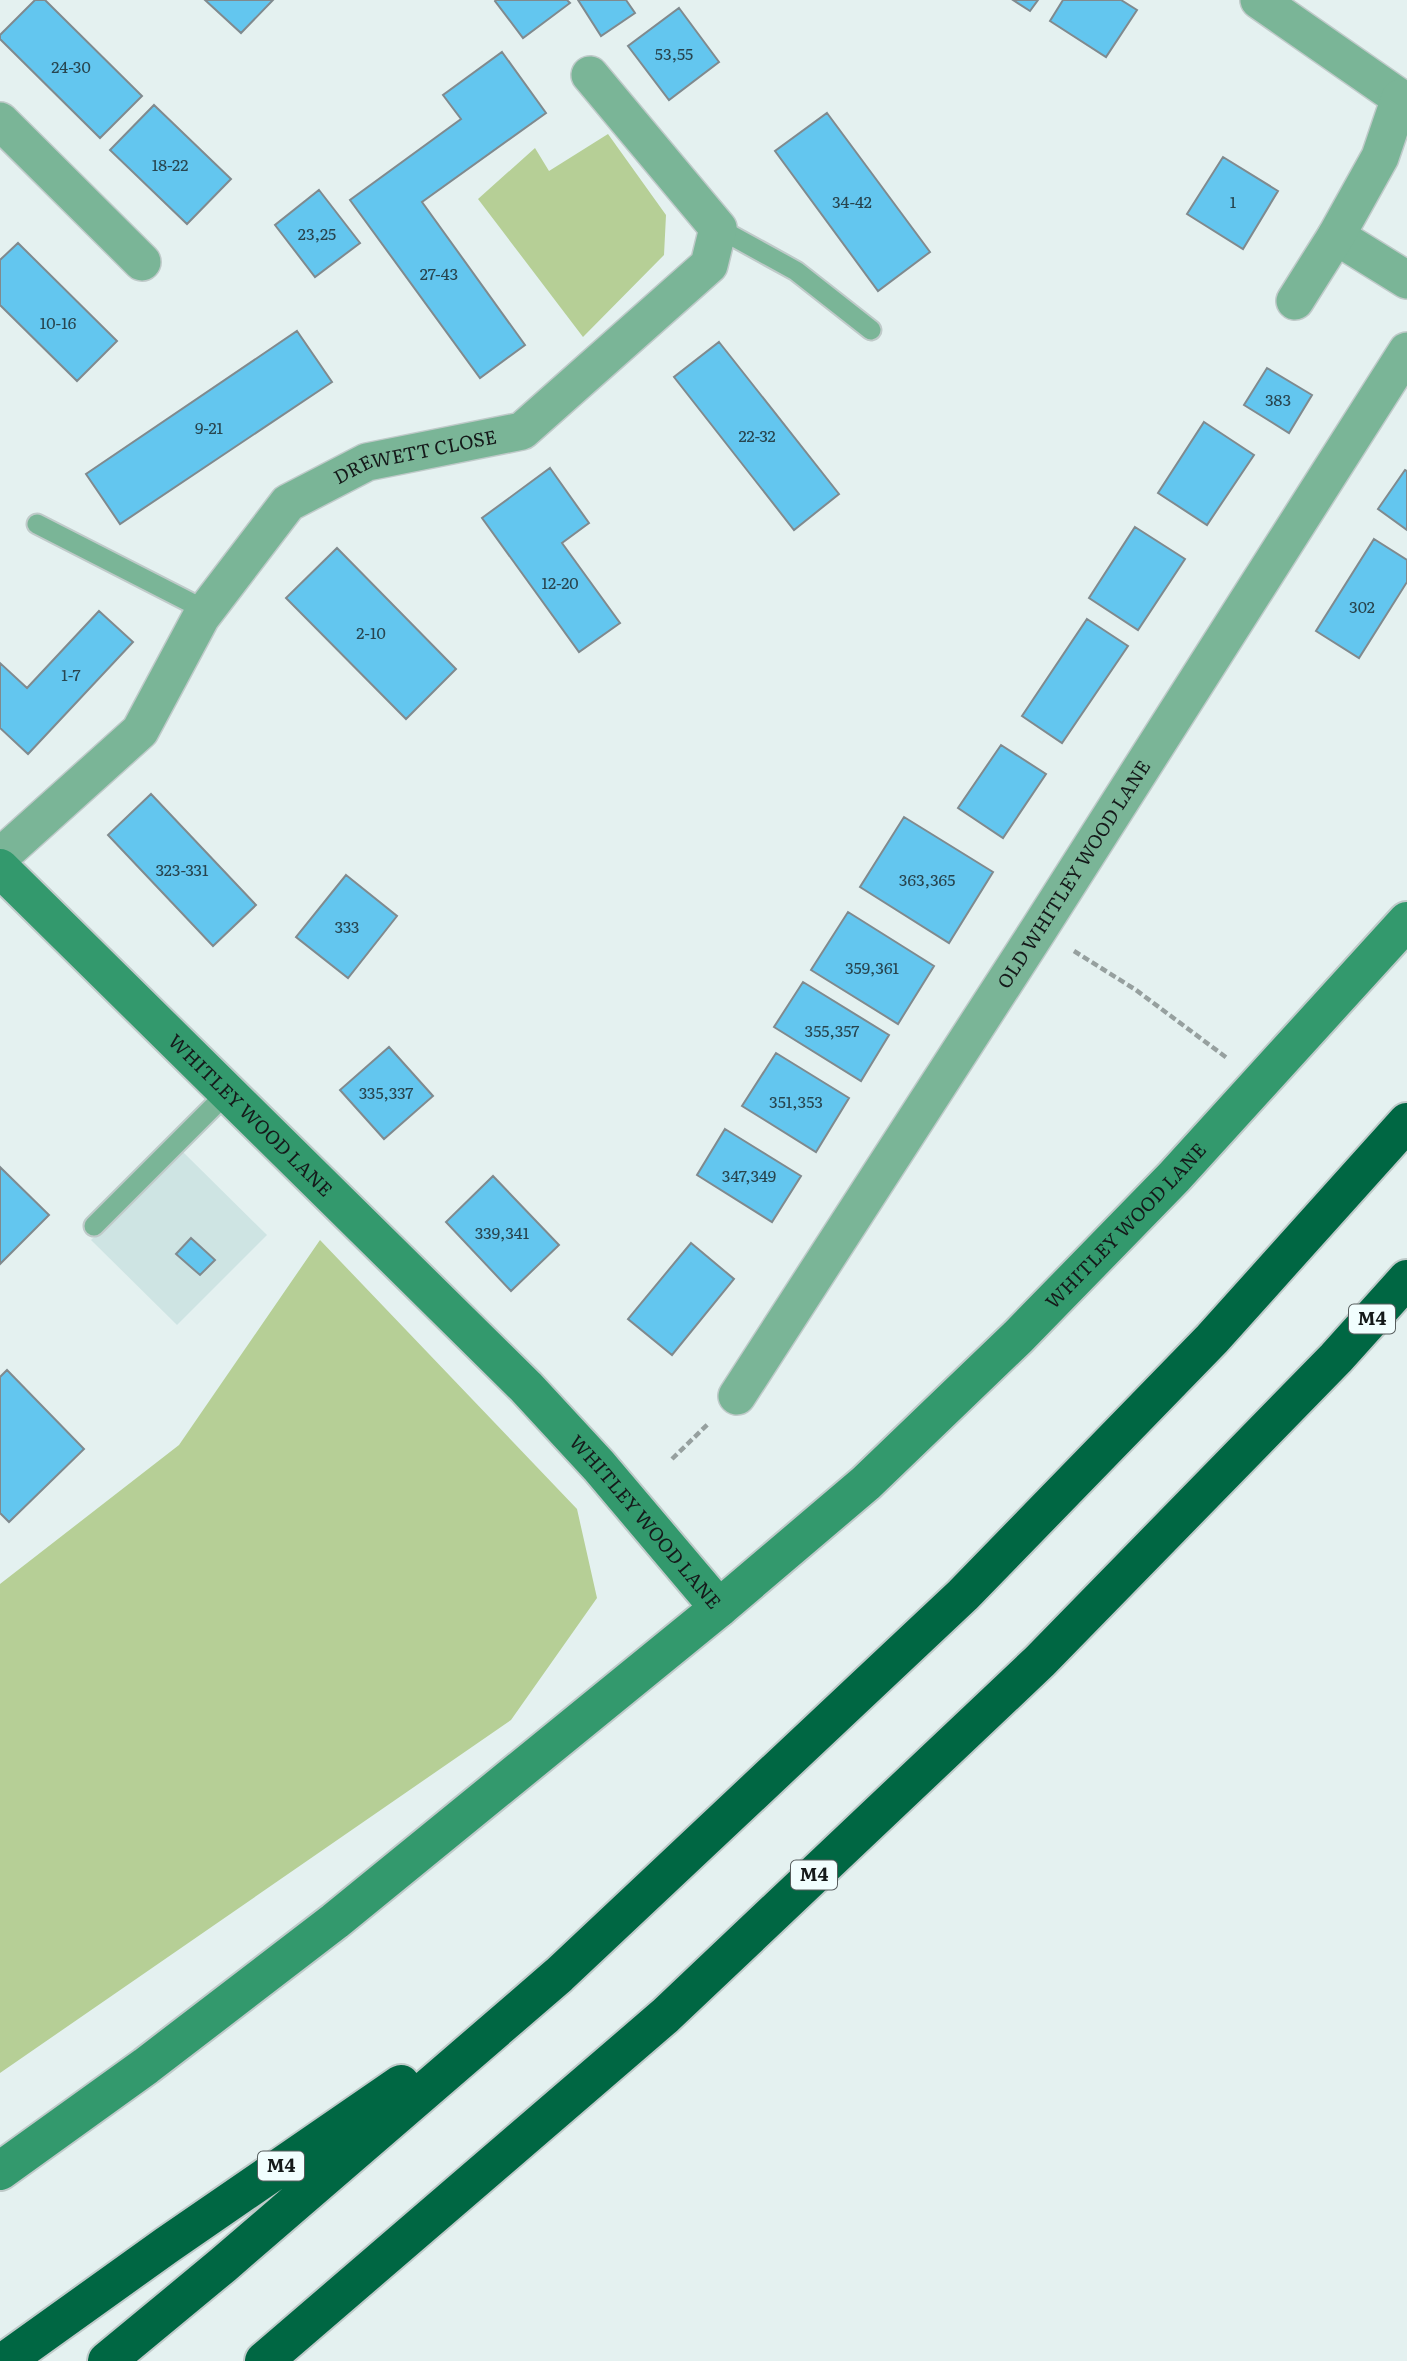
<svg xmlns="http://www.w3.org/2000/svg" width="1407" height="2361" font-family="Literata,serif">
  <style>
    .built { fill: #cee4e3 }
    .green { fill: #b6cf96 }
    .building { fill: #63c6ef; stroke: #808a8e; stroke-width: 2 }
    .lines { fill: none; stroke-linecap: round; stroke-linejoin: round }
    .lane-casing { stroke: #bfcac9; stroke-width: 23 }
    .street-casing { stroke: #bfcac9; stroke-width: 40 }
    .secondary-casing { stroke: #bfcac9; stroke-width: 42 }
    .highway-casing { stroke: #bfcac9; stroke-width: 42 }
    .path { stroke: #96a09f; stroke-width: 4.5; stroke-dasharray: 7 3.5; stroke-linecap: butt }
    .lane { stroke: #7ab597; stroke-width: 19 }
    .street { stroke: #7ab597; stroke-width: 37 }
    .secondary { stroke: #33996d; stroke-width: 38 }
    .highway { stroke: #006743; stroke-width: 38 }
    .labels { text-anchor: middle; stroke-width: 5; stroke-linejoin: round; paint-order: stroke }
    .number-label { font-size: 16px; fill: #28454f }
    .shield { fill: #f1fefe; stroke: #575e5e; stroke-width: 2 }
    .shield-label { font-size: 18px; font-weight: bold; fill: #151a1a }
    .street-label { font-size: 19px; fill: #151a1a; stroke: #f1fefe }
  </style>
  <rect width="100%" height="100%" fill="#e4f1f0"/>
  <path class="built" d="M181 1150 267 1235 177 1325 91 1240Z"/>
  <path class="green" d="M608 134 666 215 664 255 583 337 478 199 535 148 549 171Z
    M320 1240 577 1509 597 1598 511 1720 0 2073V1584L179 1445Z"/>
  <path class="building" d="M35 0H45L142 96 100 138 0 39V35Z
    M205 0H273L241 33Z
    M496 0H567L570 3 523 38 495 1Z
    M578 0H626L635 13 601 36Z
    M1013 0H1038L1030 11Z
    M1063 0H1121L1137 10 1106 57 1050 21Z
    M679 8 719 62 669 100 628 46Z
    M502 52 546 113 422 202 525 345 480 378 350 200 461 119 443 95Z
    M154 105 231 179 187 224 110 150Z
    M827 113 930 252 878 291 775 151Z
    M1223 157 1278 191 1243 249 1187 214Z
    M319 190 360 243 315 277 275 225Z
    M18 243 117 341 77 381 0 305V260Z
    M297 331 332 382 120 524 86 474Z
    M719 342 839 494 794 530 674 377Z
    M1267 368 1312 395 1289 433 1244 405Z
    M1204 422 1254 455 1207 525 1158 493Z
    M550 468 589 523 562 543 620 623 579 652 482 518Z
    M1405 470 1407 471V530L1378 509Z
    M1135 527 1185 559 1138 630 1089 598Z
    M1374 539 1407 560V582L1359 658 1316 631Z
    M337 548 456 669 406 719 286 598Z
    M99 611 133 642 28 754 0 728V663L27 688Z
    M1087 619 1128 646 1062 743 1022 716Z
    M1001 745 1046 774 1003 838 958 808Z
    M151 794 256 905 213 946 108 835Z
    M904 817 993 872 949 943 860 887Z
    M346 875 397 916 348 978 296 937Z
    M848 912 934 966 898 1024 811 970Z
    M803 982 889 1035 861 1081 774 1027Z
    M389 1047 433 1096 384 1139 340 1090Z
    M776 1053 849 1098 816 1152 742 1106Z
    M725 1129 801 1176 772 1222 697 1175Z
    M0 1167 49 1215 0 1264Z
    M493 1176 559 1245 511 1291 446 1222Z
    M191 1238 215 1260 200 1275 176 1254Z
    M691 1243 734 1279 672 1355 628 1319Z
    M7 1370 84 1449 9 1522 0 1513V1377Z"/>
  <g class="lines">
    <g class="lane-casing">
      <path id="lane" d="M718 228 796 271 871 330
        M37 524 207 611
        M94 1226 227 1093"/>
    </g>
    <g class="street-casing">
      <g id="street">
        <path d="M1259 0 1400 98"/>
        <path d="M0 121 142 262"/>
        <path d="M1336 236 1407 280"/>
        <path d="M1295 301 1336 236 1380 157 1400 98"/>
        <path id="s1" d="M0 857 140 731 201 617 288 503 367 462 522 431 709 265 718 228 590 75"/>
        <path id="s2" d="M737 1396 1039 929 1407 351"/>
      </g>
    </g>
    <g class="secondary-casing">
      <g id="secondary">
        <path id="s3" d="M0 868 526 1387 599 1466 719 1608"/>
        <path id="s4" d="M0 2171 146 2066 335 1921 719 1608 866 1483 1018 1337 1174 1177 1407 921"/>
      </g>
    </g>
    <g class="highway-casing">
      <path id="highway" d="M5 2361 167 2245 401 2084
        M107 2361 223 2265 559 1975 963 1595 1212 1339 1407 1122
        M264 2361 665 2016 1040 1661 1336 1358 1407 1279"/>
    </g>
    <path class="path" d="M1074 951 1136 990 1227 1058
      M672 1459 709 1423"/>
    <use href="#lane" class="lane"/>
    <use href="#street" class="street"/>
    <use href="#secondary" class="secondary"/>
    <use href="#highway" class="highway"/>
  </g>
  <g class="labels">
    <g class="number-label">
      <text x="674" y="60">53,55</text>
      <text x="71" y="73">24-30</text>
      <text x="170" y="171">18-22</text>
      <text x="852" y="208">34-42</text>
      <text x="1233" y="208">1</text>
      <text x="317" y="240">23,25</text>
      <text x="439" y="280">27-43</text>
      <text x="58" y="329">10-16</text>
      <text x="1278" y="406">383</text>
      <text x="209" y="434">9-21</text>
      <text x="757" y="442">22-32</text>
      <text x="560" y="589">12-20</text>
      <text x="1362" y="613">302</text>
      <text x="371" y="639">2-10</text>
      <text x="71" y="681">1-7</text>
      <text x="182" y="876">323-331</text>
      <text x="927" y="886">363,365</text>
      <text x="347" y="933">333</text>
      <text x="872" y="974">359,361</text>
      <text x="832" y="1037">355,357</text>
      <text x="386" y="1099">335,337</text>
      <text x="796" y="1108">351,353</text>
      <text x="749" y="1182">347,349</text>
      <text x="502" y="1239">339,341</text>
    </g>
    <g class="shield">
      <rect x="1349" y="1304.5" width="46" height="29" rx="5"/>
      <rect x="791" y="1860.5" width="46" height="29" rx="5"/>
      <rect x="258" y="2151.5" width="46" height="29" rx="5"/>
    </g>
    <g class="shield-label">
      <text x="1372" y="1325">M4</text>
      <text x="814" y="1881">M4</text>
      <text x="281" y="2172">M4</text>
    </g>
    <g class="street-label">
      <text dy="7" stroke="none"><textPath href="#s1" startOffset="598">DREWETT CLOSE</textPath></text>
      <text dy="7" stroke="none"><textPath href="#s2" startOffset="621">OLD WHITLEY WOOD LANE</textPath></text>
      <text dy="7" stroke="none"><textPath href="#s3" startOffset="352">WHITLEY WOOD LANE</textPath></text>
      <text dy="7" stroke="none"><textPath href="#s4" startOffset="1472">WHITLEY WOOD LANE</textPath></text>
      <text dy="7" stroke="none"><textPath href="#s3" startOffset="919">WHITLEY WOOD LANE</textPath></text>
    </g>
  </g>
</svg>
